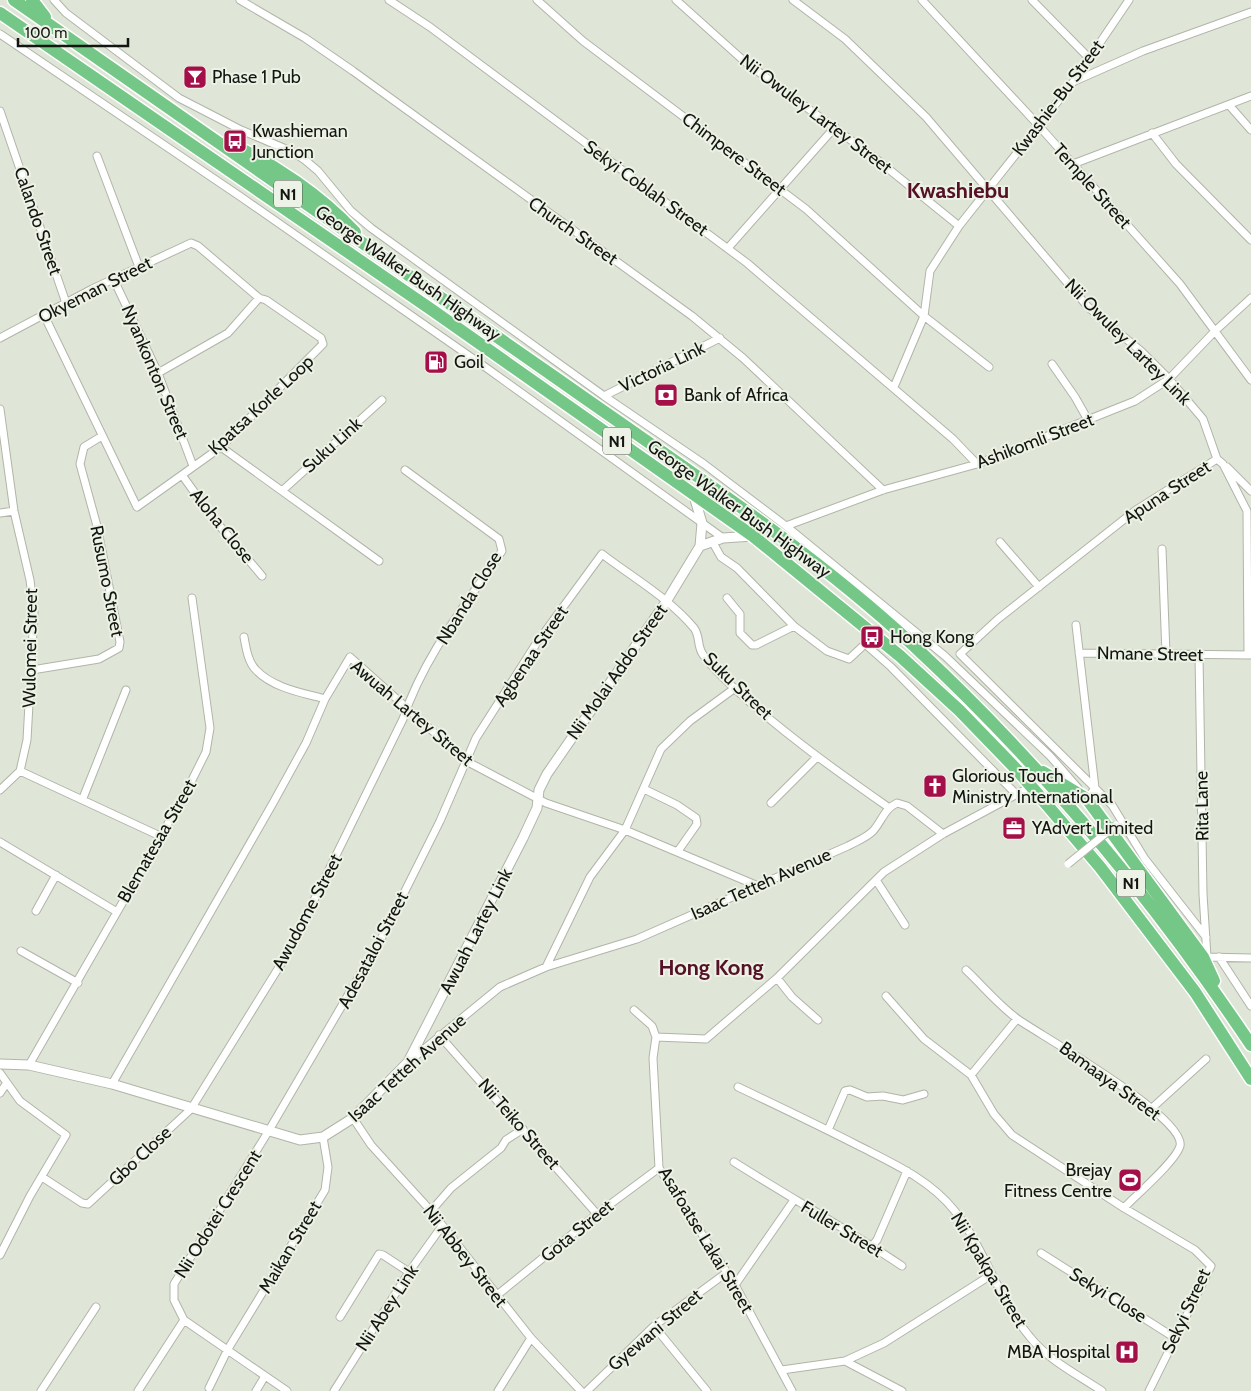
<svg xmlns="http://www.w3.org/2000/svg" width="1251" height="1391" font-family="Cabin,sans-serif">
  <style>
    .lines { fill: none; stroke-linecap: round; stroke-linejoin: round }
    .street-casing { stroke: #b0b5a8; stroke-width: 9 }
    .secondary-casing { stroke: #b0b5a8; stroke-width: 11 }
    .highway-casing { stroke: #fff; stroke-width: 15 }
    .street { stroke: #fff; stroke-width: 7 }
    .secondary { stroke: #fff; stroke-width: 9 }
    .highway { stroke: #75c787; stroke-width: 12 }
    .street-bridge-casing { stroke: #b0b5a8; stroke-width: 9; stroke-linecap: butt }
    .street-bridge { stroke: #fff; stroke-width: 7 }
    .labels { text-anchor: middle; stroke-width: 4; stroke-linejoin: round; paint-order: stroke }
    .shield { fill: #ecf2e5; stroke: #545750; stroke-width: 1 }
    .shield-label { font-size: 16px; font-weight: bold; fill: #131510 }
    .poi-label { font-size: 18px; fill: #131510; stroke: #ecf2e5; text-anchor: start }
    .street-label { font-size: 18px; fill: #131510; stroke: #ecf2e5 }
    .district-label { font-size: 22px; font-weight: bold; fill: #551126; stroke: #ecf2e5 }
  </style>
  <rect width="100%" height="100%" fill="#dfe5d7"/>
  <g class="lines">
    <g class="street-casing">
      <path id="street" d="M54 0 66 13 179 98 241 130 293 152 305 160 318 171 351 211 371 228 604 396 704 464 786 526 945 656 1050 756 1078 788
        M240 0 305 38 353 71 692 316 743 358 883 490
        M389 0 430 27 747 263 953 439 977 464
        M537 0 583 41 806 209 924 316 989 367
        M676 0 744 61 875 158 959 226
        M793 0 845 39 926 117 1088 307 1142 352 1169 379 1203 419 1217 459
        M922 0 1039 126 1180 284 1251 380
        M1032 0 1089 58
        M0 34 241 197 488 369 723 538
        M1075 81 1143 51 1251 12
        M1229 105 1251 130
        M0 111 66 303
        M1152 133 1176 164 1251 240
        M97 156 139 267
        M1073 164 1251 96
        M728 248 835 127
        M114 280 158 373 193 466
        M0 338 92 289 191 243 198 246 259 298 266 300 321 338 323 344 221 447 137 507 44 315
        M1052 364 1075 397 1088 420
        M158 373 228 333 259 298
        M894 387 924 316 930 271 959 226 1074 81 1129 0
        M604 396 720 338
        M0 409 14 511 30 580 34 613 27 740 20 771 0 790
        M221 447 379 561
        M1217 459 1223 464 1247 511 1248 655
        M1227 467 1251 491
        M182 475 213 518 262 576
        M283 490 382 400
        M0 513 14 511
        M786 526 883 490 977 464 1135 401 1169 379 1215 331 1251 298
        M712 541 721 557 737 568 794 626 827 651 849 659 865 644 891 667 1016 794
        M1000 542 1039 587
        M1162 549 1166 654
        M727 598 740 614V633L752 645H756L794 626
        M1076 625 1095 788 1087 799
        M244 637C246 648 248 662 256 670 273 688 303 693 325 699
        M1079 653 1251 655
        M1199 655 1203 894 1207 957
        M32 670 99 659 119 648 120 642 97 526 80 464 84 447 102 436
        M20 771 160 836
        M644 789 677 805 696 818 697 824 678 851
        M83 798 126 690
        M771 803 817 757
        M0 842 117 912
        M876 880 905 925
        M36 911 56 875
        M1206 937 1145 859 1112 805 960 654 998 619 1136 510 1217 459
        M21 951 78 983
        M1204 957 1251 958
        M1219 957 1251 1006
        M546 967 590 877 625 830 661 749 690 721 735 688
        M966 970C983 986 999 1006 1019 1020 1042 1036 1187 1118 1180 1146 1176 1161 1136 1195 1124 1208
        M777 978 792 997 818 1020
        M886 996 924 1039 971 1075 994 1114 1012 1135 1124 1208 1195 1250 1211 1266 1149 1391
        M634 1010 652 1026 656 1037
        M439 1035 597 1214
        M656 1037 706 1039 777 978 884 872 943 834 1032 786
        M656 1037 653 1058 659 1168 735 1285 792 1391
        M412 1059 500 987 546 967 637 939 848 846C857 841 866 838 873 831 882 821 884 809 897 803L907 806 943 834
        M29 1065 185 794 206 752 210 728 192 598
        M0 1073 20 1101 66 1135 30 1196 0 1255
        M971 1075 1017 1019
        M112 1084 273 803 306 743 325 699 350 657 466 761 546 803 625 830 758 886
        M738 1087C778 1106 818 1125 857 1145 892 1163 929 1179 954 1210 985 1248 998 1299 1030 1337 1048 1360 1078 1375 1102 1391
        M0 1093 6 1084
        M1152 1108 1206 1059
        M353 1118 371 1145 431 1211 531 1338 581 1391
        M828 1130 845 1091 850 1090 867 1097 883 1096 903 1100 924 1094
        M734 1162C789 1197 847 1229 902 1266
        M42 1177 82 1203 88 1204 191 1109 289 951 403 719C423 658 466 604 502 551L499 539 405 470
        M431 1211 451 1188 501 1148 506 1140 523 1129
        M872 1246 877 1240 907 1171
        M1041 1253 1175 1338
        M735 1285 794 1200
        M496 1296 597 1214 659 1168
        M340 1317 379 1254 383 1255 409 1272
        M654 1326 707 1391
        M845 1361 902 1391
        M782 1370 845 1361 884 1343 991 1275
        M209 1388 228 1349 325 1190 328 1167 323 1137
        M41 1391 96 1307
        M138 1391 184 1320
        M256 1391 265 1376
        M287 1391 184 1320 174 1300V1284L268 1132 382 937 440 821 476 738 536 644 602 554C632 577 669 598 694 628 700 636 697 644 702 653 709 665 725 679 735 689 783 733 835 770 888 807
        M334 1391 409 1272 442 1226
        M498 1391 531 1338
        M587 1391 654 1326 726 1273"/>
    </g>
    <g class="secondary-casing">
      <path id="secondary" d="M700 546 723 538 753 536
        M0 1064 29 1065 112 1084 300 1140 323 1137 353 1118 408 1062 523 838 537 808 539 790 547 774 666 602 700 546 702 523 694 496"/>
    </g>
    <g class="highway-casing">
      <path id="highway" d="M14 0C195 128 377 254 559 380 679 465 805 545 913 645 1041 764 1154 900 1251 1045
        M32 0 45 17
        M0 13 432 310 753 536 900 656 959 710 1018 771 1100 867 1195 992 1251 1079
        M229 143C274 164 320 195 355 232
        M1043 772 1087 799 1203 957 1214 981"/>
    </g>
    <use href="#street" class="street"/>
    <use href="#secondary" class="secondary"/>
    <use href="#highway" class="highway"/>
    <g class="street-bridge-casing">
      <path id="street-bridge" d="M1068 864 1116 825"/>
    </g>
    <use href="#street-bridge" class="street-bridge"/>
  </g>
  <defs>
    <g id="bar-square" transform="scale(1.25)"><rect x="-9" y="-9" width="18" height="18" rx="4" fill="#a50f49" stroke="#ecf2e5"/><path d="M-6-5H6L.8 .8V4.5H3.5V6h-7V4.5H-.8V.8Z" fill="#fff"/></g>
    <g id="bus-square" transform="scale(1.25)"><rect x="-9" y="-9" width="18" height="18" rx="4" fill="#a50f49" stroke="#ecf2e5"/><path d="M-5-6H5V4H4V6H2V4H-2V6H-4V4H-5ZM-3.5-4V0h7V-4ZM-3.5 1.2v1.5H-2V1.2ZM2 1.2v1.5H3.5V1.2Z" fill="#fff"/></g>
    <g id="fuel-square" transform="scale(1.25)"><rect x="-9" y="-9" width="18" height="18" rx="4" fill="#a50f49" stroke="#ecf2e5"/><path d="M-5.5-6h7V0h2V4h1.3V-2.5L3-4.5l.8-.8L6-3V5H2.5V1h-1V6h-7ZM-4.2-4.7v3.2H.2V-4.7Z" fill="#fff"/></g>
    <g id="bank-square" transform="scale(1.25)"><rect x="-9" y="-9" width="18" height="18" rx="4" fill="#a50f49" stroke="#ecf2e5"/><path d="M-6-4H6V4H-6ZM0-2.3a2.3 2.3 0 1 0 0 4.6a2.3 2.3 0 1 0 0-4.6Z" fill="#fff"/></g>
    <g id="church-square" transform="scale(1.25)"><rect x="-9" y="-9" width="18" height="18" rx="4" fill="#a50f49" stroke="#ecf2e5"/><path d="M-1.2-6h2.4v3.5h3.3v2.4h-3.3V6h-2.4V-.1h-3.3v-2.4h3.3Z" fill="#fff"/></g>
    <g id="office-square" transform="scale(1.25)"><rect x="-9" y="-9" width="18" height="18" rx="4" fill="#a50f49" stroke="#ecf2e5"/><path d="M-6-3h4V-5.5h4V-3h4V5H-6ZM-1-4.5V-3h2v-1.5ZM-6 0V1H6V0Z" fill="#fff"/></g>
    <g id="stadium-square" transform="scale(1.25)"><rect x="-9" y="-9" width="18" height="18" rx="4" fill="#a50f49" stroke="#ecf2e5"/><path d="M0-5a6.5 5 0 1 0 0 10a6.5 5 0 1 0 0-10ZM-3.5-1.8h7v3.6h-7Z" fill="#fff"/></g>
    <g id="hospital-square" transform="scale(1.25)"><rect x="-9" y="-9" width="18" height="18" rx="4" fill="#a50f49" stroke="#ecf2e5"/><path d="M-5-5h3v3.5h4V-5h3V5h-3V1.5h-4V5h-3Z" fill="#fff"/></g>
  </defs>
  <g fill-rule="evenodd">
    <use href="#bar-square" x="195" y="77"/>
    <use href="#bus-square" x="235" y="141"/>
    <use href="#fuel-square" x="436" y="362"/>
    <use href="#bank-square" x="666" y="395"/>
    <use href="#bus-square" x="872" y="637"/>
    <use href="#church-square" x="935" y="786"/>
    <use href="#office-square" x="1014" y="828"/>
    <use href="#stadium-square" x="1130" y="1180"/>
    <use href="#hospital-square" x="1127" y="1352"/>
  </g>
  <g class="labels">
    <g class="shield">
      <rect x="274" y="180.5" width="28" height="27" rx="4"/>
      <rect x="603" y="427.5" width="28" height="27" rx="4"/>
      <rect x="1117" y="869.5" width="28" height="27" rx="4"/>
    </g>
    <g class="shield-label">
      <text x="288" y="200">N1</text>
      <text x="617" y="447">N1</text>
      <text x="1131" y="889">N1</text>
    </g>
    <g class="poi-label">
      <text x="212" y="83">Phase 1 Pub</text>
      <text x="252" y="137">Kwashieman<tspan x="252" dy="21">Junction</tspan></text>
      <text x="454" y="368">Goil</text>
      <text x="684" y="401">Bank of Africa</text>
      <text x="890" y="643">Hong Kong</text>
      <text x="952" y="782">Glorious Touch<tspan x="952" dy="21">Ministry International</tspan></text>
      <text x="1032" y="834">YAdvert Limited</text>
      <text x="1112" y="1176" text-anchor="end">Brejay<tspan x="1112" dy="21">Fitness Centre</tspan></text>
      <text x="1110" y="1358" text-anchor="end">MBA Hospital</text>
    </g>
    <g class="street-label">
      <text transform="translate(1058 98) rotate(-53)" y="6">Kwashie-Bu Street</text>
      <text transform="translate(816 114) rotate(37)" y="6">Nii Owuley Lartey Street</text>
      <text transform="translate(734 154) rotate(37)" y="6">Chimpere Street</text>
      <text transform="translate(1092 186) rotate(48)" y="6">Temple Street</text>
      <text transform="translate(646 188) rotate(36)" y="6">Sekyi Coblah Street</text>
      <text transform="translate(38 221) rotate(71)" y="6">Calando Street</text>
      <text transform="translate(573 231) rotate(35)" y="6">Church Street</text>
      <text transform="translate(408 273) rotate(35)" y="6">George Walker Bush Highway</text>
      <text transform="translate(95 290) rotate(-27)" y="6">Okyeman Street</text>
      <text transform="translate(1128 342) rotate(45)" y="6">Nii Owuley Lartey Link</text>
      <text transform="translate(662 367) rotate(-26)" y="6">Victoria Link</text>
      <text transform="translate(155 372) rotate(67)" y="6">Nyankonton Street</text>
      <text transform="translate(261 405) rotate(-43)" y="6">Kpatsa Korle Loop</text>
      <text transform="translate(1035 441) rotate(-21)" y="6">Ashikomli Street</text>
      <text transform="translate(332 445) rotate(-42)" y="6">Suku Link</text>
      <text transform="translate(1167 492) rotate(-33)" y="6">Apuna Street</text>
      <text transform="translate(739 509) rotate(36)" y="6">George Walker Bush Highway</text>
      <text transform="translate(222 526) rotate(51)" y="6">Aloha Close</text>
      <text transform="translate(107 581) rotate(79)" y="6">Rusumo Street</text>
      <text transform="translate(469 598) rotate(-58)" y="6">Nbanda Close</text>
      <text transform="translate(30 648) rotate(-89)" y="6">Wulomei Street</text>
      <text transform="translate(1150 654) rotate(1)" y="6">Nmane Street</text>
      <text transform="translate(531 656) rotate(-56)" y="6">Agbenaa Street</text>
      <text transform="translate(617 672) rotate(-55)" y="6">Nii Molai Addo Street</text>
      <text transform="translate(738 686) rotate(44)" y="6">Suku Street</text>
      <text transform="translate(412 713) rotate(40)" y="6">Awuah Lartey Street</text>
      <text transform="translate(1202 806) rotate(-91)" y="6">Rita Lane</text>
      <text transform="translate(157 841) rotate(-60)" y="6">Blematesaa Street</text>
      <text transform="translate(761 884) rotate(-24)" y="6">Isaac Tetteh Avenue</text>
      <text transform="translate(307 912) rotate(-62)" y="6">Awudome Street</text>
      <text transform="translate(476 931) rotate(-63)" y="6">Awuah Lartey Link</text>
      <text transform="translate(373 950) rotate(-62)" y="6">Adesataloi Street</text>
      <text transform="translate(407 1068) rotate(-42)" y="6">Isaac Tetteh Avenue</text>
      <text transform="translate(1110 1081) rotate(36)" y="6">Bamaaya Street</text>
      <text transform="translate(519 1124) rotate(49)" y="6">Nii Teiko Street</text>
      <text transform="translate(140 1156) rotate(-43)" y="6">Gbo Close</text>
      <text transform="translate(218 1214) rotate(-58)" y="6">Nii Odotei Crescent</text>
      <text transform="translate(842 1229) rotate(31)" y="6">Fuller Street</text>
      <text transform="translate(577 1231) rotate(-39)" y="6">Gota Street</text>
      <text transform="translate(706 1240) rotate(59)" y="6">Asafoatse Lakai Street</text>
      <text transform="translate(290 1247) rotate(-59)" y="6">Maikan Street</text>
      <text transform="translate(465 1256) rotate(52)" y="6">Nii Abbey Street</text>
      <text transform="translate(989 1270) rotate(59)" y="6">Nii Kpakpa Street</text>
      <text transform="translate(1108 1295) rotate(32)" y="6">Sekyi Close</text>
      <text transform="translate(387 1308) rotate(-57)" y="6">Nii Abey Link</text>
      <text transform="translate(1186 1311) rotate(-65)" y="6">Sekyi Street</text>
      <text transform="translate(655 1330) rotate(-40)" y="6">Gyewani Street</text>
    </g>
    <g class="district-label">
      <text x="958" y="198">Kwashiebu</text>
      <text x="711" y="975">Hong Kong</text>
    </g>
  </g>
  <path d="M18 38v8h110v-8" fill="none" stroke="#131510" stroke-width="2.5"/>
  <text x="25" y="38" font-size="15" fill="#131510" stroke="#ecf2e5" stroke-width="4" paint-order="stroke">100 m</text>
</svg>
